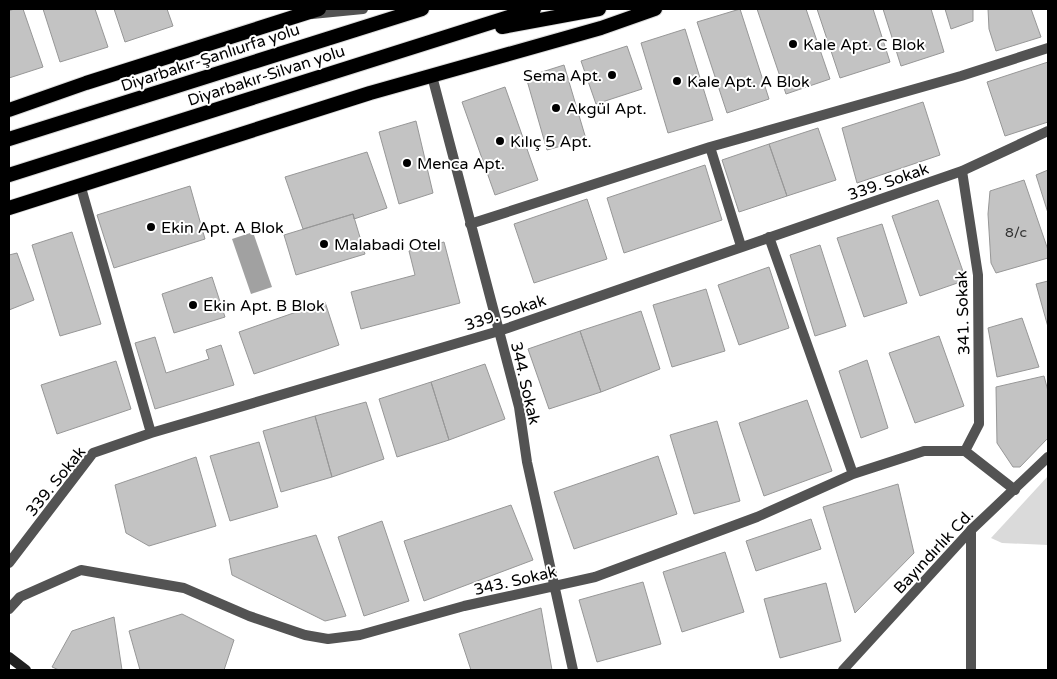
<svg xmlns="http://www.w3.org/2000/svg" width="1057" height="679" font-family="'Varela Round',sans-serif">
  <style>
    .green { fill: #dadada }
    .water { fill: #a1a1a1 }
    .building { fill: #c3c3c3; stroke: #979797 }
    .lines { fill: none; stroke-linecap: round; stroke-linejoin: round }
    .trunk-casing { stroke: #dbdbdb; stroke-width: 16 }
    .minor { stroke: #535353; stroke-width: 10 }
    .tertiary { stroke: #535353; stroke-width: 10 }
    .secondary { stroke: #202020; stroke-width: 10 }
    .trunk { stroke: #000; stroke-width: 14 }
    .poi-dot { fill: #000; stroke: #fff; stroke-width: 2 }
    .labels { text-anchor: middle; stroke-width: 4; stroke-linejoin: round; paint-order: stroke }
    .number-label { font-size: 14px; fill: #313131 }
    .poi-label { font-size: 16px; fill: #000; stroke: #fff; text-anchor: start }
    .street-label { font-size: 16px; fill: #000; stroke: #fff }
  </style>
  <rect width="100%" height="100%" fill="#fff"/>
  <path class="green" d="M1048 476V545L1002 543 991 538Z"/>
  <path class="water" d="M253 232 272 287 251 294 232 239Z"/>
  <path class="building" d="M14 9H23L43 67 9 78V11Z
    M43 9H95L108 47 60 62Z
    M114 9H167L173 26 125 42Z
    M740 9 769 99 727 113 697 22Z
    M757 9H806L830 79 786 94Z
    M817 9H873L890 62 840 78Z
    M883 9H931L944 52 901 66Z
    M945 9H973V21L951 29Z
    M988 9H1031L1041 37 996 51 989 29Z
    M685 29 713 120 668 133 641 43Z
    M627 46 642 89 596 104 581 61Z
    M1048 62V122L1005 136 987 82Z
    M564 65 586 139 547 150 526 77Z
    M505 87 538 180 495 195 462 102Z
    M923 102 940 155 857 183 842 128Z
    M416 121 433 193 399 204 379 132Z
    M818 128 836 180 787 196 769 144Z
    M769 144 787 196 739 212 722 160Z
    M367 152 387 208 354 219 353 214 303 229 285 177Z
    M705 165 722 220 624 253 607 198Z
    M1048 170V213L1036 175Z
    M1024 180 1048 250V258L996 273 991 263 988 214 990 191Z
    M190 186 205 239 114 268 97 215Z
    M587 199 607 259 534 283 514 224Z
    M938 200 966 280 920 296 892 216Z
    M353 214 365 254 296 275 284 235Z
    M882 224 907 303 864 317 837 238Z
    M72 232 101 324 60 336 32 245Z
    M444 242 460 303 361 329 351 292 415 275 409 251Z
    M820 245 846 326 815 336 790 255Z
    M17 253 34 300 9 310V255Z
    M769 267 789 328 739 345 718 285Z
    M212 277 225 317 174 333 162 294Z
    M1048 281V327L1036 284Z
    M706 289 725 351 672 367 653 305Z
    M325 302 339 345 254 374 239 332Z
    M641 311 660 369 601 392 580 331Z
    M1022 318 1039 367 997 377 988 328Z
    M580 331 601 392 549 409 528 349Z
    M939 336 964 406 915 423 889 353Z
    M155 337 166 373 209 359 206 350 221 345 234 385 155 409 135 343Z
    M867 360 888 428 861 438 839 371Z
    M116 361 131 409 57 434 41 385Z
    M485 364 505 419 449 440 431 382Z
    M1044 376 1048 391V438L1020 467H1013L997 443 996 387Z
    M431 382 449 440 397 457 379 399Z
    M807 400 832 471 764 496 739 423Z
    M366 402 384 459 332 477 315 416Z
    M315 416 332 477 281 492 263 431Z
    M717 421 740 501 694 514 670 435Z
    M259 442 278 507 230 521 210 456Z
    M658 456 677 514 574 549 554 492Z
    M196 457 216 526 149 546 126 533 115 485Z
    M898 484 914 553 855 613 823 507Z
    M511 505 533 560 424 601 404 541Z
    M811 519 821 549 756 571 746 541Z
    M382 521 409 601 364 616 338 537Z
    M316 535 346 616 325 621 232 575 229 559Z
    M725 552 744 612 682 632 663 572Z
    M643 582 661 644 597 662 579 600Z
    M826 583 841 641 780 658 764 599Z
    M541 608 552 670H471L459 634Z
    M182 614 234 640 224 670H140L129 631Z
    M114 617 122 670H59L52 667 72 631Z"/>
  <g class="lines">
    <g class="trunk-casing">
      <path id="trunk" d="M502 27 599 9
        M9 110 86 83 319 9
        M9 139 422 9
        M9 175 534 9
        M9 208 370 93 601 28 655 9"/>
    </g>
    <path class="minor" d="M432 76 519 407 527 462 573 670
      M710 147 741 246
      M962 171 978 275 979 424 965 451
      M80 184 151 433
      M470 224 710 147 961 76 1048 48
      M769 237 853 474
      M971 530V670
      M9 563 93 453 151 433 499 331 962 171 1048 131
      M9 609 20 597 81 570 184 588 249 616 305 635 328 639 360 635 464 606 595 577 757 517 853 474 924 451H965L1015 490"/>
    <path class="tertiary" d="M312 14 363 9
      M843 670 971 530 1048 457"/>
    <path class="secondary" d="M9 657 26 670"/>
    <use href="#trunk" class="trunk"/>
  </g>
  <g class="poi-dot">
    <circle cx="793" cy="44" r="5"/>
    <circle cx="612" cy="75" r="5"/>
    <circle cx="677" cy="81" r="5"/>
    <circle cx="556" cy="108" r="5"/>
    <circle cx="500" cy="141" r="5"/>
    <circle cx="407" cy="163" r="5"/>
    <circle cx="151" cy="227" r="5"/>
    <circle cx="324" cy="244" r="5"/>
    <circle cx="193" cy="305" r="5"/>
  </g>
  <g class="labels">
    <g class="number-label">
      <text x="1016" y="237">8/c</text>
    </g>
    <g class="poi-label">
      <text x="803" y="50">Kale Apt. C Blok</text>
      <text x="602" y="81" text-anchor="end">Sema Apt.</text>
      <text x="687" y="87">Kale Apt. A Blok</text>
      <text x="566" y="114">Akgül Apt.</text>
      <text x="510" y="147">Kılıç 5 Apt.</text>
      <text x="417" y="169">Menca Apt.</text>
      <text x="161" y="233">Ekin Apt. A Blok</text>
      <text x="334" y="250">Malabadi Otel</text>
      <text x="203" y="311">Ekin Apt. B Blok</text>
    </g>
    <g class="street-label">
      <text transform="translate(210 57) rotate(-18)" y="6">Diyarbakır-Şanlıurfa yolu</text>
      <text transform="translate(266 75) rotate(-18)" y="6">Diyarbakır-Silvan yolu</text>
      <text transform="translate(888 181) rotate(-19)" y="6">339. Sokak</text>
      <text transform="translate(505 312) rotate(-18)" y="6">339. Sokak</text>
      <text transform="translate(962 313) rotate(-92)" y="6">341. Sokak</text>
      <text transform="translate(526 383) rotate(77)" y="6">344. Sokak</text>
      <text transform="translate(55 481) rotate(-51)" y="6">339. Sokak</text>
      <text transform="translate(933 551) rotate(-47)" y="6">Bayındırlık Cd.</text>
      <text transform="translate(515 580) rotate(-13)" y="6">343. Sokak</text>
    </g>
  </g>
  <rect width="1057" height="679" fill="none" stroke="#000000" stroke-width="20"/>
</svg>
